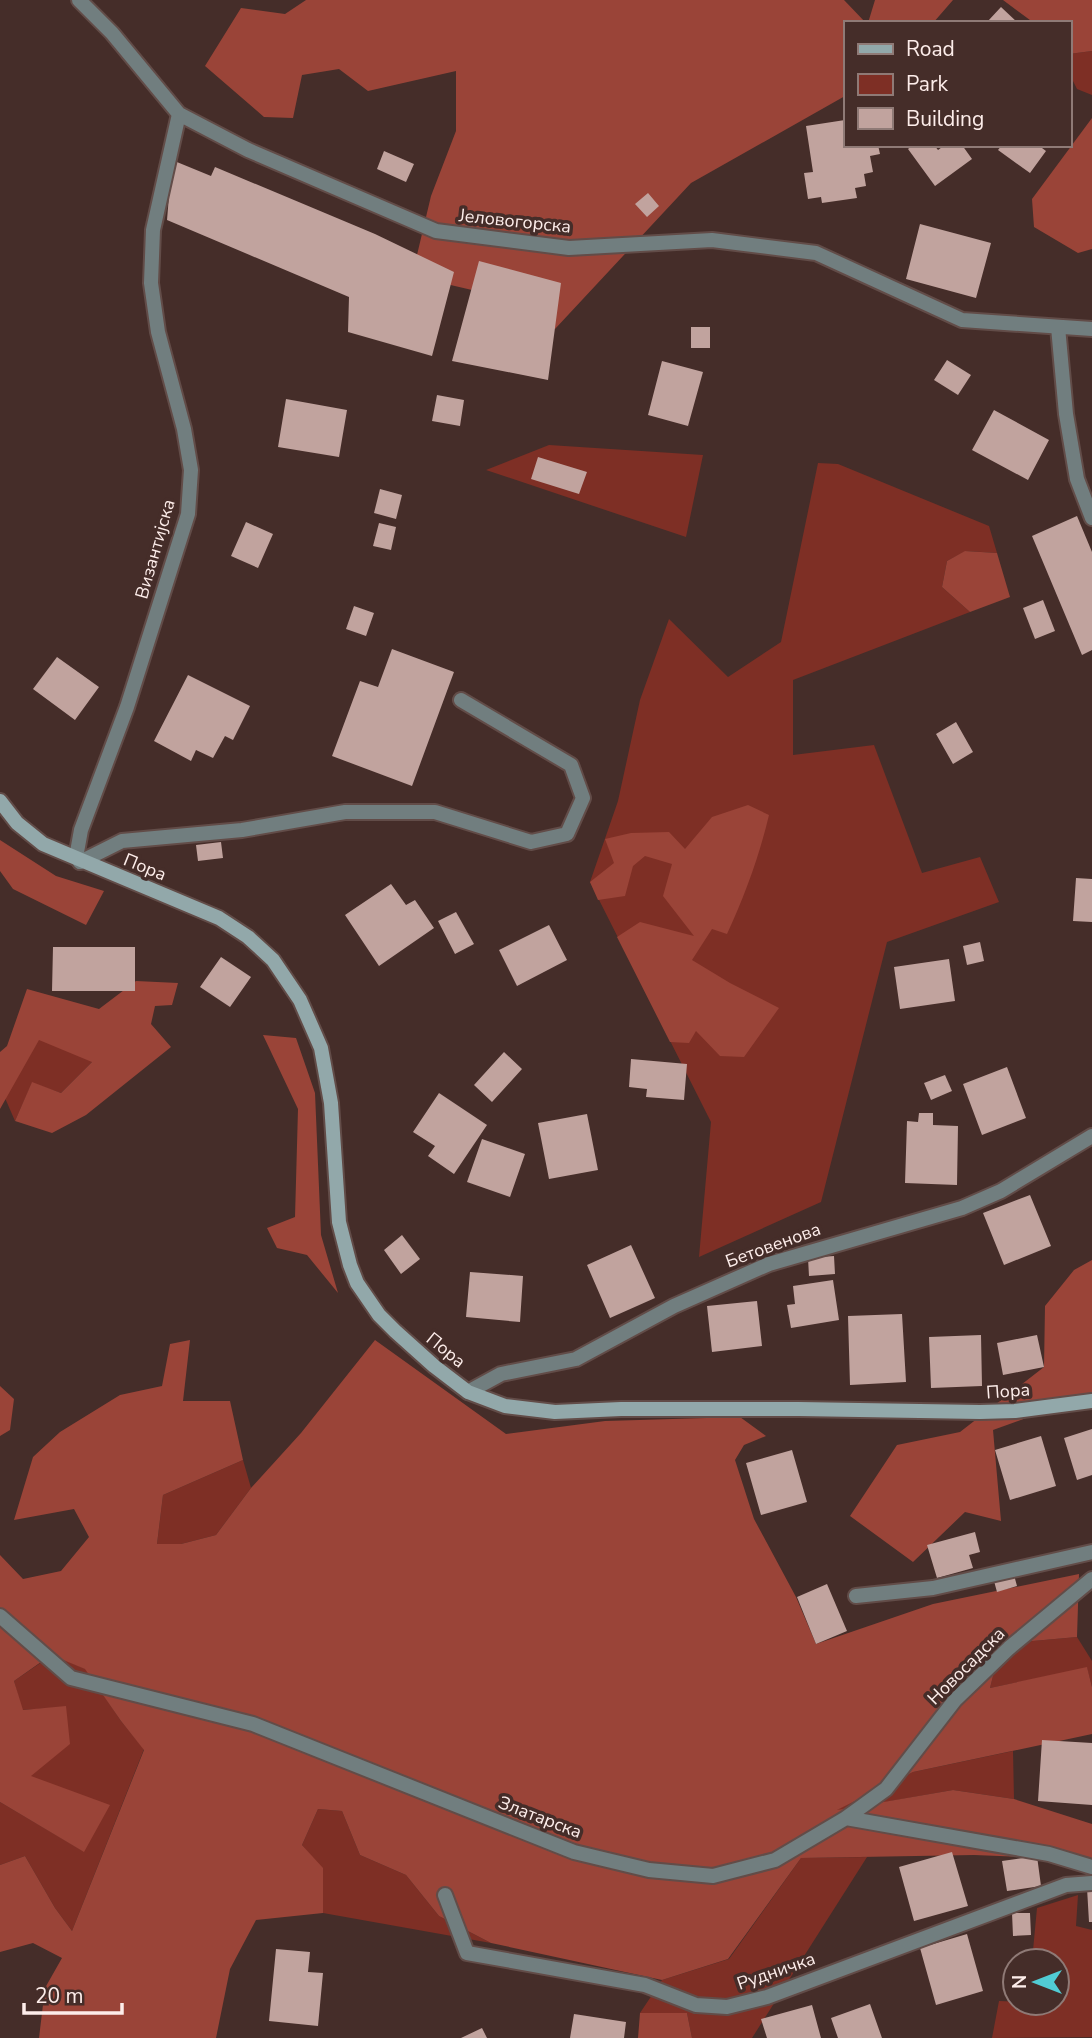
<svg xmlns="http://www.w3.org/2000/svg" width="1092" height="2038" font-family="'Nunito Sans',sans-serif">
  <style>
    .green { fill: #7e2f25 }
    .forest { fill: #9a4438 }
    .building { fill: #c1a39e }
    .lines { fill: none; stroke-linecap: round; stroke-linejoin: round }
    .lane-casing { stroke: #624c48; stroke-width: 18 }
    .street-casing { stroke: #624c48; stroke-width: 18 }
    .secondary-casing { stroke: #624c48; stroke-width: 18 }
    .lane { stroke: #717e7f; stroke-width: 14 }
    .street { stroke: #717e7f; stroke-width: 14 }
    .secondary { stroke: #92a8aa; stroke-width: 14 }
    .labels { text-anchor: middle; stroke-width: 7; stroke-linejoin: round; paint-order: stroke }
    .street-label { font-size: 18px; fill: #fdedea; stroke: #452d29 }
  </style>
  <rect width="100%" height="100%" fill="#452d29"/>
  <path class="green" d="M1092 51V95L1077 89 1069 73V54Z
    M549 445 703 455 686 537 486 470Z
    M818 463 838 464 989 526 997 553 966 551 947 561 942 587 970 612 793 680V755L874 745 922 873 980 857 999 902 887 942 821 1202 699 1257 711 1122 590 882 618 801 640 700 669 619 728 677 781 642Z
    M39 1039 93 1061 61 1093 32 1083 15 1121 5 1098Z
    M243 1460 251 1488 216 1535 181 1544H157L163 1495Z
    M1077 1637 1092 1661V1687L1087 1668 990 1688 1001 1644Z
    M52 1655 86 1669 121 1721 144 1749 72 1931 55 1908 25 1856 0 1865V1802L83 1851 30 1776 66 1707 22 1710 14 1681Z
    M1013 1751 1014 1799 953 1790 834 1811 913 1772Z
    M318 1809 342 1811 360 1855 406 1875 439 1916 491 1943 323 1913 322 1869 302 1845Z
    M867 1857 752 2038H692L687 2013H640L662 1980 729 1959 801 1858Z
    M1078 1895 1076 1926 1092 1930V2037L992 2038 999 2001 1057 2003V1961H1032L1037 1908Z"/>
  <path class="forest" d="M306 0H844L866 23H845V96L691 183 555 329 502 297 412 276 431 196 456 131V71L368 91 339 69 302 75 293 118 264 117 205 66 241 8 285 14Z
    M875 0H953L933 23H868Z
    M1003 0H1092V51L1069 54V23H1034Z
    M1092 118V249L1078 253 1034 227 1032 199Z
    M965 551 997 553 1010 597 970 612 942 587 947 561Z
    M748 805 769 815C759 857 745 895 727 934L712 929 692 960 730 983 779 1008 744 1057 720 1056 696 1031 689 1043 670 1042 617 937 640 922 694 936 663 896 672 864 645 856 633 866 625 896 598 900 590 882 614 863 605 839 631 833 669 832 685 849 712 817Z
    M0 840 56 876 104 891 86 925 13 889 0 871Z
    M136 981 178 983 172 1005 155 1006 151 1024 171 1047 86 1115 52 1133 15 1121 32 1082 61 1093 92 1062 39 1040 0 1109V1052L7 1046 27 989 99 1009Z
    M263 1035 296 1038 315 1093 321 1235 338 1293 307 1255 277 1248 267 1228 295 1217 298 1109Z
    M1092 1260V1394L993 1430 1001 1521 965 1512 913 1562 850 1516 897 1445 960 1432 1044 1367 1045 1306 1074 1270Z
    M190 1340 183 1401H230L243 1460 163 1495 157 1544H181L216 1535 251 1488 301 1433 375 1340 506 1434 605 1421 740 1417 766 1436 744 1445 735 1460 754 1519 796 1597 816 1644 933 1604 1079 1574 1077 1637 1001 1644 990 1688 1087 1667 1092 1687V1734L913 1772 837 1810 953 1790 1014 1799 1092 1824V1860L974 1855 801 1858 728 1959 662 1980 491 1943 439 1916 406 1875 360 1855 342 1811 318 1809 302 1845 323 1868V1913L256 1920 230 1969 216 2038H39L45 1988 62 1958 33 1943 0 1952V1865L25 1856 55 1908 72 1931 144 1750 121 1721 85 1669 51 1655 14 1681 23 1710 66 1706 70 1744 31 1776 110 1805 84 1852 0 1802V1555L23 1579 61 1571 89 1537 74 1509 14 1520 33 1457 60 1432 120 1395 162 1386 170 1344Z
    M0 1386 14 1399 10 1430 0 1436Z
    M640 2013H687L692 2038H638Z"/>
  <path class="building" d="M1001 7 1018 23H990L988 21Z
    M845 120V145H878L880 154 870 156 873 172 864 174 866 186 855 188 857 198 822 203 821 197 808 199 804 173 813 172 806 126Z
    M913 145H934L938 150 945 145H962L972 159 935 186 908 149Z
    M1002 145H1038L1046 151 1030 173 998 150Z
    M384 151 414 164 406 182 377 169Z
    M172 160 211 176 215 167 375 234 454 272 432 356 348 332 349 297 167 220Z
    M648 193 659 206 647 217 635 204Z
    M920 224 991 243 976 298 906 279Z
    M479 261 561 283 548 380 452 361Z
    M691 327H710V348H691Z
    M947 360 971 375 958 395 934 380Z
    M662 361 703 372 688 426 648 415Z
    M437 395 464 400 460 426 432 421Z
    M286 399 347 410 339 457 278 447Z
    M994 410 1049 440 1028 480 972 450Z
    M538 457 587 472 579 494 531 479Z
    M380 489 402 495 396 519 374 513Z
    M1077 516 1092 552V650L1082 655 1032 536Z
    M246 522 273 534 258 568 231 556Z
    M379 523 396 527 391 550 373 546Z
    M1043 600 1055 631 1035 639 1023 608Z
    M354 606 374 613 366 636 346 629Z
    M392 649 454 672 412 786 332 756 360 681 378 687Z
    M57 657 99 687 75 720 33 689Z
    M188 675 250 706 233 740 225 736 213 758 196 750 191 761 154 741Z
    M956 722 973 752 953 764 936 734Z
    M221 842 223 858 198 861 196 845Z
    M1076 878 1092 879V922L1073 921Z
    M391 884 406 905 415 900 434 928 379 966 345 915Z
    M456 912 474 944 455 954 438 921Z
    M549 925 567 960 517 986 499 950Z
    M980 942 984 961 967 965 963 946Z
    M53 947H135V991H52Z
    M221 957 251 977 230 1007 200 987Z
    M949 959 955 1001 900 1009 894 967Z
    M504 1052 522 1069 492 1102 474 1085Z
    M631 1059 687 1064 684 1100 646 1097 647 1089 629 1087Z
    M1007 1067 1026 1118 982 1135 963 1084Z
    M945 1075 952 1091 931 1100 924 1083Z
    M439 1093 487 1125 454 1174 428 1156 435 1146 413 1132Z
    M919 1113H933V1125L958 1126 957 1185 905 1183 907 1121 918 1122Z
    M587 1114 598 1170 549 1179 538 1123Z
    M482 1139 525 1154 510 1197 467 1182Z
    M1030 1195 1051 1246 1004 1265 983 1213Z
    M402 1235 420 1259 401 1274 384 1250Z
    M631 1245 655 1298 610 1318 587 1265Z
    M834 1256 835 1274 809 1276 808 1258Z
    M470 1272 523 1276 520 1322 466 1317Z
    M833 1280 839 1320 791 1328 787 1305 795 1304 793 1286Z
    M757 1301 762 1346 712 1352 707 1306Z
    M902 1314 906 1382 850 1385 848 1316Z
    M981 1335 982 1386 931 1388 929 1337Z
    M1037 1335 1044 1367 1003 1375 997 1343Z
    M1092 1429V1475L1077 1480 1064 1438Z
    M1041 1436 1056 1486 1010 1500 995 1450Z
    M792 1450 807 1502 761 1515 746 1463Z
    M975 1532 980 1552 969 1555 973 1568 937 1578 927 1545Z
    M1014 1575 1017 1586 997 1592 994 1581Z
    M827 1584 847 1631 816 1644 797 1597Z
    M1042 1740 1092 1743V1805L1038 1801Z
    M952 1852 968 1906 914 1921 899 1867Z
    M1037 1856 1041 1886 1007 1891 1002 1861Z
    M1087 1888H1092V1922H1089Z
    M1012 1913H1030L1031 1935 1013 1936Z
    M967 1934 983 1991 936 2005 920 1948Z
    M276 1949 310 1952 308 1972 323 1973 318 2026 269 2021Z
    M870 2004 882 2038H838L831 2018Z
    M812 2005 821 2038H767L761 2019Z
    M574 2014 626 2022 624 2038H570Z
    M482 2028 487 2038H461Z"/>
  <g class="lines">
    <g class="lane-casing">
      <path id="lane" d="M80 862 122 841 242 830 345 812H435L531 842 567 834 583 798 571 765 461 700
        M856 1596 933 1588 1092 1552"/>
    </g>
    <g class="street-casing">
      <path id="street" d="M79 0 112 33 179 114 248 150 436 231 569 248 712 240 816 253 962 320 1092 329
        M1058 327 1066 414 1077 479 1092 518
        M80 862 77 852 81 830 127 707 188 514 191 470 184 429 158 332 151 283 153 230 179 114
        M468 1392 501 1374 576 1359 674 1306 769 1264 962 1208 1001 1191 1092 1136
        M0 1616 71 1678 253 1724 574 1852 649 1870 713 1876 775 1860 846 1818 1049 1854 1092 1867
        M846 1818 886 1789 955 1700 1009 1648 1092 1579
        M445 1895 467 1953 645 1985 696 2005 727 2007 767 1997 1066 1885 1092 1883"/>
    </g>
    <g class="secondary-casing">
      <path id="secondary" d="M0 801 17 823 43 844 219 918 248 937 273 960 300 1000 321 1048 331 1103 339 1222 350 1265 357 1283 379 1315 395 1331 434 1366 468 1392 505 1406 555 1412 621 1409H799L980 1412 1015 1411 1092 1401"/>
    </g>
    <use href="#lane" class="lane"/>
    <use href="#street" class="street"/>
    <use href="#secondary" class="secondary"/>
  </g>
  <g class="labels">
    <g class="street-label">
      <text transform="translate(515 221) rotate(6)" y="6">Јеловогорска</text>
      <text transform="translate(155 549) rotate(-74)" y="6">Византијска</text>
      <text transform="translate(145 867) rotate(22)" y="6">Пора</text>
      <text transform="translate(773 1245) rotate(-20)" y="6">Бетовенова</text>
      <text transform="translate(446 1350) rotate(39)" y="6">Пора</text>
      <text transform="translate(1008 1391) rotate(-4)" y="6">Пора</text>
      <text transform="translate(966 1666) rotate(-45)" y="6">Новосадска</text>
      <text transform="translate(540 1817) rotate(21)" y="6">Златарска</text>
      <text transform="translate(776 1971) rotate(-19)" y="6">Рудничка</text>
    </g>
  </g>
  <rect x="844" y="21" width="228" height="126" fill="#452d29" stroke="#8f7a76" stroke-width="2"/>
  <rect x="858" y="44" width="35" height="10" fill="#92a8aa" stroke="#8f7a76" stroke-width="2"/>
  <text x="906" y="56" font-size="21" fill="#fdedea">Road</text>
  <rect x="858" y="74" width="35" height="21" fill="#7e2f25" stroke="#8f7a76" stroke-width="2"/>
  <text x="906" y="91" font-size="21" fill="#fdedea">Park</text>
  <rect x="858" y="108" width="35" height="21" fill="#c1a39e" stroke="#8f7a76" stroke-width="2"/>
  <text x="906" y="126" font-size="21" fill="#fdedea">Building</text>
  <g transform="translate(1036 1982) rotate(270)"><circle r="33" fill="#452d29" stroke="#8f7a76" stroke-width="2"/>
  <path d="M0-5L12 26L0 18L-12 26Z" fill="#51ccd4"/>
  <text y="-10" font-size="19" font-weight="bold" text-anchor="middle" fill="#fdedea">N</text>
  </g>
  <path d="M24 2003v10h98v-10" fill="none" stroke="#fdedea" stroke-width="3.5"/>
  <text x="35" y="2003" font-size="21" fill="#fdedea" stroke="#452d29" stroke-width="5" paint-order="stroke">20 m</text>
</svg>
